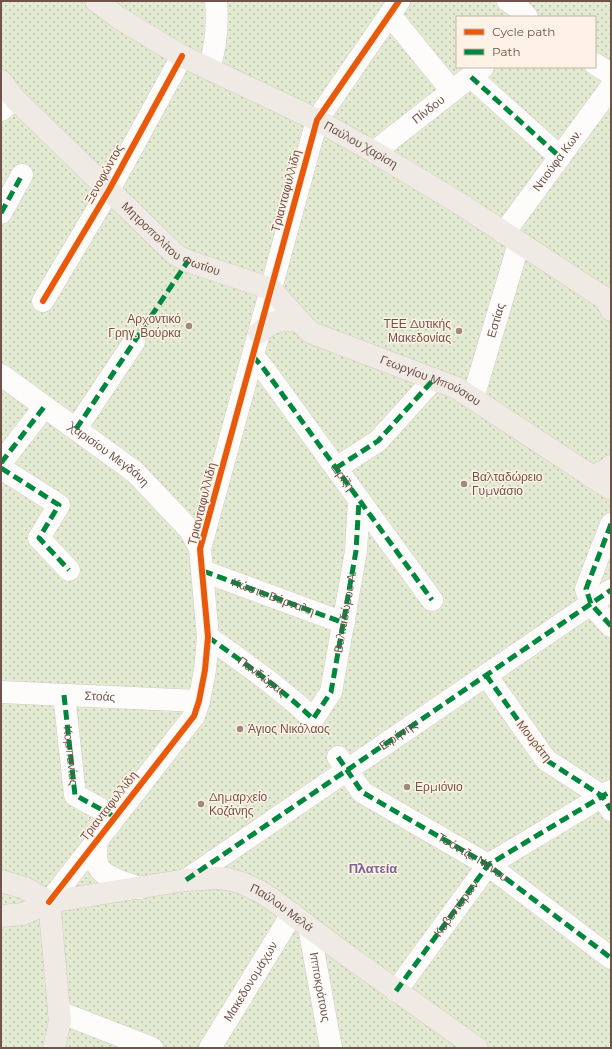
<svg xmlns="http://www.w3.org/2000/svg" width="612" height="1049" font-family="Montserrat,sans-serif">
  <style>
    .park { fill: url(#park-dots); fill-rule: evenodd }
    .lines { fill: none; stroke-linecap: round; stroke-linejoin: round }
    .minor-casing { stroke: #d3cac5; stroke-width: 23 }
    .major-casing { stroke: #d3c9c4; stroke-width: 23 }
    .minor { stroke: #fefcfb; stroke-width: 22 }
    .major { stroke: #f0eae4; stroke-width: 22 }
    .quiet { stroke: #00873e; stroke-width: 5; stroke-dasharray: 10 5; stroke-linecap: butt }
    .cycleway-casing { stroke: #fef2e7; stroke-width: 8 }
    .cycleway { stroke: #e8590c; stroke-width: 6 }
    .poi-dot { fill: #9f8981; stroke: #fef2e7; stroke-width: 1.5 }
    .labels { text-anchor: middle; stroke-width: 3; stroke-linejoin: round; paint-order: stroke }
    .street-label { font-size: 12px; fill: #70534a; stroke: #fef2e7 }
    .poi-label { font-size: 12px; fill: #70534a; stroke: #fef2e7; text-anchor: start }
    .neighbourhood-label { font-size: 13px; font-weight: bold; fill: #7f6593; stroke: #fef2e7 }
  </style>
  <defs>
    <pattern id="park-dots" width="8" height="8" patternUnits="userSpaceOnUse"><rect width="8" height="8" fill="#e3ead2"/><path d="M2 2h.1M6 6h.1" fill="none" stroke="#bcc0ac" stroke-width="1.8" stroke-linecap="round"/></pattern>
  </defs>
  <rect width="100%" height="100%" fill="#f5eee7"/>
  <path class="park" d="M1 1H611V1048H1ZM457 17H595V67H457Z"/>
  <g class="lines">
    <g class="minor-casing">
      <g id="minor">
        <path d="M508 1 519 8 527 17"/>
        <path d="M390 15 452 91"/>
        <path d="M595 64 611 74"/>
        <path d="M209 69C216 47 218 24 216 1"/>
        <path d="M471 77 560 157"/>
        <path d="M1 110 15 99"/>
        <path id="s1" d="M374 152 483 67"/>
        <path d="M1 213 22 175"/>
        <path id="s2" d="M504 233 611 87"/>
        <path d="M43 301 109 190 182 56"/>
        <path d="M253 356 264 369 432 600"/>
        <path id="s3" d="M1 375 135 472 190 530 200 549"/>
        <path id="s4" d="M473 398 519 243"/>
        <path d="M76 429 134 342"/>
        <path d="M1 463 44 407"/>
        <path d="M1 468 59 505 39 538 69 570"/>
        <path d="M336 468 378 441 434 379"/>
        <path d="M611 524 586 589 591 604 611 626"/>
        <path id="s5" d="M203 571 344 623"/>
        <path d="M208 637C244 663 281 688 313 719L331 692 356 551 359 500"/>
        <path d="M486 675 546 760 602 796 611 810"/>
        <path id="s6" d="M1 692 199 701"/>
        <path id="s7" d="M64 695 75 795 115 817"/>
        <path d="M338 757 362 792 488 865 611 958"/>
        <path d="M97 840C96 848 95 858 98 866 104 878 128 884 140 888"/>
        <path d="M186 880 611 590"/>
        <path d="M49 902 194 716 199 701 205 670 208 637 200 549 317 120 399 1"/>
        <path id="s8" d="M309 927 331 1048"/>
        <path d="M396 991 488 865 611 791"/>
        <path d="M59 1012 152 1048"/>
        <path id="s9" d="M210 1048 292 914"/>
      </g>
    </g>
    <g class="major-casing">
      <g id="major">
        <path id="s10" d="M96 1 119 18 182 56 317 120 374 152 459 203 604 298 609 305 611 310"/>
        <path id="s11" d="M1 81 15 99 176 255 188 261 271 289 306 328 312 333 457 388 611 489"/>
        <path d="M259 333C273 320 280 319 299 321"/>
        <path d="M591 477 608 469 611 466"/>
        <path d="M1 881 25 888 49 902"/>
        <path d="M49 902 60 1021 54 1048"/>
        <path id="s12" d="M1 916 23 914 49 902 186 880 217 878 228 879 242 883 259 891 276 902 341 951 477 1048"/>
      </g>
    </g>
    <use href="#minor" class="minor"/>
    <use href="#major" class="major"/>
    <g class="quiet">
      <path d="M471 77 560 157"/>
      <path d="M1 213 22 175"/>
      <path id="s13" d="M253 356 264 369 432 600"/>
      <path d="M76 429 188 261"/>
      <path d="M1 463 44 407"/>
      <path d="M1 468 59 505 39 538 69 570"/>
      <path d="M336 468 378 441 434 379"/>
      <path d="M611 524 586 589 591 604 611 626"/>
      <path d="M203 571 344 623"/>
      <path id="s14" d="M208 637C244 663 281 688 313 719L331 692 356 551 359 500"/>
      <path d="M486 675 546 760 602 796 611 810"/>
      <path d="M64 695 75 795 115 817"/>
      <path id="s15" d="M338 757 362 792 488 865 611 958"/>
      <path id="s16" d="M186 880 611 590"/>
      <path id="s17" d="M396 991 488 865 611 791"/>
    </g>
    <g class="cycleway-casing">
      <path id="cycleway" d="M43 301 109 190 182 56
        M49 902 194 716 199 701 205 670 208 637 200 549 317 120 399 1"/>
    </g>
    <use href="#cycleway" class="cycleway"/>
  </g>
  <g class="poi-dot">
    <circle cx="189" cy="326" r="4"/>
    <circle cx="459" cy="331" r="4"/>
    <circle cx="464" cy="484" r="4"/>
    <circle cx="240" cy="729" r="4"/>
    <circle cx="407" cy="787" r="4"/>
    <circle cx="201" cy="804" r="4"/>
  </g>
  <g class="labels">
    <g class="street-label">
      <text dy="4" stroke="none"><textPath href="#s1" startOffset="69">Πίνδου</textPath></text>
      <text dy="4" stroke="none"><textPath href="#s10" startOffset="302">Παύλου Χαρίση</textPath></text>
      <text dy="4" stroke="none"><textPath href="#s2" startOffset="90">Ντιούφα Κων.</textPath></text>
      <text transform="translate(104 174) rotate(-61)" y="4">Ξενοφώντος</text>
      <text transform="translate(286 191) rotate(-75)" y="4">Τριανταφυλλίδη</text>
      <text dy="4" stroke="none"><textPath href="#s11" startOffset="234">Μητροπολίτου Φωτίου</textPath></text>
      <text dy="4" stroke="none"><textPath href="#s4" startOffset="81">Εστίας</textPath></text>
      <text dy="4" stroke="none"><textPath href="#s11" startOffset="536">Γεωργίου Μπούσιου</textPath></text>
      <text dy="4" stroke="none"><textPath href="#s3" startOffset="134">Χαρισίου Μεγδάνη</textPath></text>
      <text dy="4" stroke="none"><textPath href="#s13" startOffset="151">Δρίζη</textPath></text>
      <text transform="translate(202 504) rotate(-76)" y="4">Τριανταφυλλίδη</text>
      <text dy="4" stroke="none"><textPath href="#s5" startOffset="75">Κώστα Βάρναλη</textPath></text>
      <text dy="4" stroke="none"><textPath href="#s14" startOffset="247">Βαλταδώρου Α.</textPath></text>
      <text dy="4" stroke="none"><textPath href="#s14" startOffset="67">Πανδώρας</textPath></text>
      <text dy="4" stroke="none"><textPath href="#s6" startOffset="99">Στοάς</textPath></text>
      <text dy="4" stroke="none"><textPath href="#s16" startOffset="257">Ειρήνης</textPath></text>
      <text transform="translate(534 741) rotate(52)" y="4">Μουράτη</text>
      <text dy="4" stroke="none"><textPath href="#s7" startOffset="61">Κομπανίας</textPath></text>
      <text transform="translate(109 806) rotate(-52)" y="4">Τριανταφυλλίδη</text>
      <text dy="4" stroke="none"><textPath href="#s15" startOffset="171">Τσόντζα Νάνου</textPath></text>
      <text dy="4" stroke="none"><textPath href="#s12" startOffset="293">Παύλου Μελά</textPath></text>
      <text dy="4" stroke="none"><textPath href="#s17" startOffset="102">Κοβεντάρων</textPath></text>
      <text dy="4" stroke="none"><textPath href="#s9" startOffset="78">Μακεδονομάχων</textPath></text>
      <text dy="4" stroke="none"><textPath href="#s8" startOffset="61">Ιπποκράτους</textPath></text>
    </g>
    <g class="poi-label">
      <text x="181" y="323" text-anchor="end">Αρχοντικό<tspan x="181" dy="14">Γρηγ. Βούρκα</tspan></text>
      <text x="451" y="328" text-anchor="end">ΤΕΕ Δυτικής<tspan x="451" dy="14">Μακεδονίας</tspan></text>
      <text x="472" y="481">Βαλταδώρειο<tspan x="472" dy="14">Γυμνάσιο</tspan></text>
      <text x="248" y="733">Άγιος Νικόλαος</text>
      <text x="415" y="791">Ερμιόνιο</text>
      <text x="209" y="801">Δημαρχείο<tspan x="209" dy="14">Κοζάνης</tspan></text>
    </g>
    <g class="neighbourhood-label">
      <text x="373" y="873">Πλατεία</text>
    </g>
  </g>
  <rect width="612" height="1049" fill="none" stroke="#70534a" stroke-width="4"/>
  <rect x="456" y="16" width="140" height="52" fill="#fef2e7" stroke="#c5b2a8"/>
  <rect x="464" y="29" width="20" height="6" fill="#e8590c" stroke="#c5b2a8"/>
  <text x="492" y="36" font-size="12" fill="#70534a">Cycle path</text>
  <rect x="464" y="49" width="20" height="6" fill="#00873e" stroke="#c5b2a8"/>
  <text x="492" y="56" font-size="12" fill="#70534a">Path</text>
</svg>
